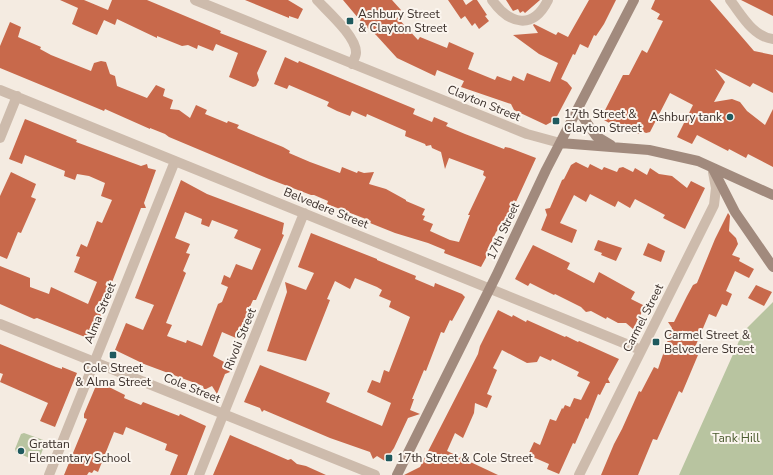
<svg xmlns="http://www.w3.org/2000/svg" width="773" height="475" font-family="'Nunito Sans',sans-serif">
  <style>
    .green { fill: #b8c4a0 }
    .building { fill: #c8694b; fill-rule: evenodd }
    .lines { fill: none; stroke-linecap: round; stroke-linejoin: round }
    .minor { stroke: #cdbbac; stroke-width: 10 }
    .tertiary { stroke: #cdbbac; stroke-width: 10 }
    .secondary { stroke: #a18a7d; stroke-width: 10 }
    .poi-dot { fill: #1f5a5e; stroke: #fbf5ee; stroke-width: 1.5 }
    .labels { text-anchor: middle; stroke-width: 4; stroke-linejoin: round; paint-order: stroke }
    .poi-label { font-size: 12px; fill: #3b302b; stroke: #fbf5ee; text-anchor: start }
    .street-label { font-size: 12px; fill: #3b302b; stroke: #fbf5ee }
    .park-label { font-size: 12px; fill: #4a5a2e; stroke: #fbf5ee }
  </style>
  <rect width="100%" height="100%" fill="#f4ebe1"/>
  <path class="green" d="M773 302V475H679L743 332Z
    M24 433 46 441 38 462 16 452 15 449 21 434Z"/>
  <path class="building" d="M60 0H84L108 10 112 0H147L221 31 220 33 267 51 257 73 259 80 256 86 253 87 229 77 238 53 216 44 213 51 198 45 197 49 188 45 182 46 157 36V38L117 19 115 25 104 20 97 35 85 30 72 24 78 8Z
    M245 0H288L303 9 298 19 289 16V18Z
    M343 0H392L401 10 395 15 418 40 420 37 447 48 449 42 474 53 468 69 495 80 497 76 511 81 513 76 524 81 527 73 550 82 558 63 539 54 513 35 538 33 533 25 534 24 556 35 558 32 568 37 589 0H616L604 24 596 36 594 35 588 48 580 44 575 55 573 54 561 79 567 82 572 88 555 120 546 125 514 110 511 104 461 87 464 81 437 70 435 76 397 58 376 35 364 25Z
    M448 0H463L466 5 473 0H477L487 15 485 16 489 21 479 29 475 23 472 26 465 16 461 19Z
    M506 0H540L525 13 523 11 520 13 518 9 513 11Z
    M655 0H710L754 51 773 55V93L753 83 750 87 715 69 725 82 714 102 732 99 740 102 747 111 765 125 773 109V167L748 154 746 158 729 149 728 151 697 135 692 144 677 137 693 105 670 93 650 132 646 133 640 130 639 134 620 124 618 128 604 120 602 116 623 75H629L642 50 647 53 663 21 657 19 660 14 651 9Z
    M741 0H773V16Z
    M10 22 21 27 18 37 41 47 40 49 51 55 91 71 94 63 101 61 106 62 110 74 115 76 117 86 147 98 156 85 165 89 163 96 173 100 170 109 179 110 190 118 196 105 207 110 205 114 227 123 228 121 239 125 237 128 239 129 283 147 290 151 289 153 310 162 340 173 342 167 357 173 358 171 364 173 374 172 369 184 386 189 406 200V201L425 209 422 215 425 216 423 220 433 224 430 231 450 240 459 242 470 215H468L486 177 483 175 484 171 449 158 445 169 441 152 432 148 431 145 426 146 425 144 405 136 406 131 367 114 366 117 352 111 350 116 337 111 327 106 329 102 289 85 287 89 274 84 285 57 298 63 299 61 415 109 413 114 432 122 434 117 448 123 446 126 465 134 504 149 505 147 510 148 536 158 509 217 496 232 486 254H488L481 267 444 253 445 250 428 243 395 233 370 223 371 221 327 204 328 201 314 195H311L269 179 169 137 165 134 150 128V129L105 109 104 111 92 106 0 68V46Z
    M25 119 77 140 76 142 141 166 147 164 148 168 156 170 144 203 146 208H141L100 313 101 316 98 318 90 339 37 318 34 319 0 304V266L30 278V287L49 294 51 287 88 304 97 282 74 272 80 257 76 256 81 244 87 247 97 221 102 223 112 200 101 196 105 183 89 176 77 174 75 180 64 176 65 171 25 155 22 164 9 159Z
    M576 162 588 168 590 164 602 170 604 167 617 172 619 168 623 167 633 172 635 168 647 175 650 168 659 174 672 176 687 188 691 181 705 188 685 229 663 218 665 215 635 199 630 208 618 201 615 207 590 194 586 202 574 195 560 223 577 230 572 243 541 230 547 215 545 209 550 208 562 180 564 179 571 165Z
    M11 172 36 184 31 197 36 199 21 233 18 232 7 259 0 256V196Z
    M181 180 207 194 284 223 282 234 284 235 256 300H253L244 320 246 321 242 331 240 330 236 338 222 332 213 356 226 363 230 372 225 374 217 394 212 386 204 390 203 386 144 364 115 350 126 323 143 330 154 305 135 298ZM185 212 202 219 201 224 209 227 212 220 238 230 234 238 261 249 252 270 236 264 230 278 224 275 221 284 228 287 222 302 218 304 202 346 187 340 186 343 167 336 172 325 166 323 186 273 183 271 190 254 186 253 190 244 175 238Z
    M728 213 730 216 729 231 736 238 738 244 732 255 740 258 739 261 754 269 749 278 735 271 726 291 732 294 727 306 722 304 716 317 709 314 693 352 698 355 682 393 679 391 657 440 653 439 638 475H601L614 444 622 429 639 391 641 392 654 367 658 369 672 328 668 322H674L687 296 693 285 697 283 715 239Z
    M311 233 377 259V260L416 276 415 279 434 287 435 283 462 294 465 297 452 321 450 320 444 333 441 332 426 371 424 370 412 399H414L410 410 420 414 408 418 394 448 385 461 377 456 373 459 370 452 330 438 271 413 264 410 262 412 260 408 244 402 260 365 330 393 326 402 382 426 391 403 367 392 372 380 380 383 384 370 389 372 410 317 389 307 391 301 379 296 382 290 377 287 355 278 350 289 335 281 327 299 330 300 306 361 267 351 287 292 285 282 306 290 314 273 298 267Z
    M598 240 622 248 616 261 601 255 602 253 594 250Z
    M648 243 665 251 661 262 643 255Z
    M533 245 570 263 567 269 594 283 599 272 635 292 631 299 645 306 633 329 626 323H618L607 317 606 319 591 311 586 312 581 307 555 294 554 295 530 283 528 286 515 279Z
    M756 285 772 292 764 306 748 298Z
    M498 310 512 317 513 315 526 322 527 320 565 337 566 336 578 342 579 341 619 359 608 379 610 383H606L600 395 598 394 588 419 586 418 575 444 573 443 559 474 547 469 549 464 528 455 534 442 540 445 550 419 556 421 562 408 563 409 565 405 570 407 574 398 581 400 590 382 577 376 579 372 552 359 551 361 540 356 537 362 527 363 502 350 493 368 497 370 487 394 492 396 487 408 475 403 474 413 463 438 455 433 447 451 498 475H404L420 467 478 354 480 346Z
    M0 344 56 367 62 369V367L77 373 55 427 40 421 48 403 0 382 3 374 0 373Z
    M101 383 125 395 124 398 141 405 143 402 179 416 180 414 206 426 187 475H170L178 455 165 450 167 444 126 427 123 435 114 432 98 472 94 470 92 473 89 472 87 475H64L87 419 84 418V414L95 388 94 384Z
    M230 435 288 460 291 459 297 464 306 466 326 475H213Z"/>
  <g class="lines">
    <path class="minor" d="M492 0C510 25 533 30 548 0
      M730 0C741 14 753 37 773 39
      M0 90 641 350
      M0 138 17 96
      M0 324 375 475
      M49 475 175 161
      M199 475 304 213
      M579 475 714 205 716 188 713 172"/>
    <path class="tertiary" d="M195 0 527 134 560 143
      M317 0C327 11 357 37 356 53 356 56 353 61 352 64"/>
    <path class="secondary" d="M578 110 596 136 611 145
      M560 143 649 150 698 161 773 195
      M713 169 735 212 773 267
      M397 475 497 274 546 170 634 0"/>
  </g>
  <g class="poi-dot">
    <rect x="346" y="17" width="8" height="8" rx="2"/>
    <circle cx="730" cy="117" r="4"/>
    <rect x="552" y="117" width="8" height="8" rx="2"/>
    <rect x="652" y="338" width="8" height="8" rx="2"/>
    <rect x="109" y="351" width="8" height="8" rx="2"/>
    <circle cx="21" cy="451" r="4"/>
    <rect x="385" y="454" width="8" height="8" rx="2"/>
  </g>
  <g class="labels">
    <g class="poi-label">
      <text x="358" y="18">Ashbury Street<tspan x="358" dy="14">&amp; Clayton Street</tspan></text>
      <text x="564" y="118">17th Street &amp;<tspan x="564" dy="14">Clayton Street</tspan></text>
      <text x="722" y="121" text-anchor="end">Ashbury tank</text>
      <text x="664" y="339">Carmel Street &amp;<tspan x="664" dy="14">Belvedere Street</tspan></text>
      <text x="113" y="372" text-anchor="middle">Cole Street<tspan x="113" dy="14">&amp; Alma Street</tspan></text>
      <text x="29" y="448">Grattan<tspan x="29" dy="14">Elementary School</tspan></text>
      <text x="397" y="462">17th Street &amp; Cole Street</text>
    </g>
    <g class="street-label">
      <text transform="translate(484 103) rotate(22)" y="4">Clayton Street</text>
      <text transform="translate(326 208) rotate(22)" y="4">Belvedere Street</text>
      <text transform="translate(503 231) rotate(-65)" y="4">17th Street</text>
      <text transform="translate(100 313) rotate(-68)" y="4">Alma Street</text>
      <text transform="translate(643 318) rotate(-63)" y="4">Carmel Street</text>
      <text transform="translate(240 339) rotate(-68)" y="4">Rivoli Street</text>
      <text transform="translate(192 388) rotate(22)" y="4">Cole Street</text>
    </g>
    <g class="park-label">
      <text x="736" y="442">Tank Hill</text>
    </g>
  </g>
</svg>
